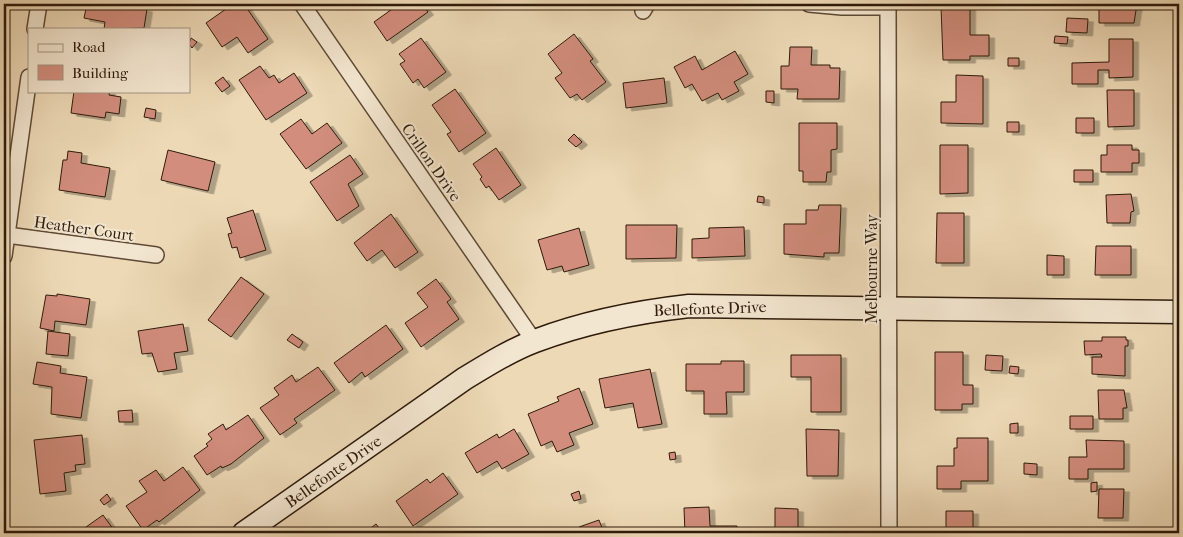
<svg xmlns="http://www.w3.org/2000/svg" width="1183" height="537" font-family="'IM FELL French Canon',serif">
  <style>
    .building { fill: #d28d7d; stroke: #2e1b0b; filter: url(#shadow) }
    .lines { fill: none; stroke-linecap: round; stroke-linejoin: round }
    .street-casing { stroke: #5e4a36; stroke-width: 18 }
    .secondary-casing { stroke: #2e1b0b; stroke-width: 25 }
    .street { stroke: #f3e6d0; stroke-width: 15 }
    .secondary { stroke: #f3e6d0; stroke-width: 22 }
    .labels { text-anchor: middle; stroke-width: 4; stroke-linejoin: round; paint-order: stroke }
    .street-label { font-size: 16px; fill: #2e1b0b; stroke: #f3e6d0 }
  </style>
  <defs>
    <filter id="shadow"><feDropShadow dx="5.5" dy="3" stdDeviation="0" flood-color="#0004"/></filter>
  </defs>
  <rect width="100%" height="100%" fill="#edd9b6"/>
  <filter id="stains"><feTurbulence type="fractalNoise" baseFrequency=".004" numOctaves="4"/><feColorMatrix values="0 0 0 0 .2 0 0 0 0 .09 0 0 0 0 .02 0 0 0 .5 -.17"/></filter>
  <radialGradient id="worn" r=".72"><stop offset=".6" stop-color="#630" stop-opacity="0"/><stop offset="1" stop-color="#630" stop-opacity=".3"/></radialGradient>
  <path class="building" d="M87 4H138L137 8 147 9 144 28 104 29 105 22 84 18Z
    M233 4H244L268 39 248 53 237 37 222 47 206 23Z
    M392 4H422L428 12 387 41 374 22 395 7Z
    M1099 4H1137L1134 23H1099Z
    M941 7H970V35H989V56H970V60H943Z
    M1067 18 1088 19 1087 33 1066 32Z
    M574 34 593 59 590 61 606 82 582 100 577 94 570 98 555 78 562 73 548 54Z
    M1055 36 1068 37 1067 44 1054 43Z
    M191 38 197 42 192 48 189 44Z
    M421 38 446 72 424 88 418 79 413 83 400 64 405 61 399 54Z
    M1109 39H1133V77L1109 78V70H1098V84H1072V63L1109 62Z
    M790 47H812L811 65H830V68H840L839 99H797L798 89H781V66H789Z
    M735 51 748 74 734 82 739 91 722 100 718 93 702 101 692 84 685 88 674 67 695 56 702 70Z
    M1008 58H1019V66H1008Z
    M260 66 269 78 274 75 279 83 294 73 307 93 266 120 239 80Z
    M956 75 983 76V124L941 123V102H956Z
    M223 77 230 86 222 92 215 83Z
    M664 78 667 103 626 108 623 83Z
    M455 89 486 133 459 152 447 134 451 132 432 105Z
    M1107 90H1134V126L1108 127Z
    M74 91H110L109 95 121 97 119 114 106 112 105 118 71 113Z
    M766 91H774V103L766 102Z
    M146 108 156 110 155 119 144 117Z
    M1076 118H1094V133H1076Z
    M301 119 312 134 327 123 342 143 306 169 280 134Z
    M1007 122H1019V132H1007Z
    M799 123H837V149L831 150V172H827L826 182H803V171H799Z
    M574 134 582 142 576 147 568 140Z
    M940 145H968V193L940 194Z
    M1107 145H1132V150H1139V163H1132V172H1101V155H1107Z
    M496 148 521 185 499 200 489 186 486 188 480 179 482 177 473 164Z
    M168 150 215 162 208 191 161 180Z
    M68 151 82 153 81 163 110 168 105 197 59 190 63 160H67Z
    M350 155 363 174 348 184 359 206 337 221 310 182Z
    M1074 170H1093V182H1074Z
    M1131 194 1134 211 1131 212 1130 223H1107L1106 195Z
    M758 196 764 197V203L757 202Z
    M819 205H841L839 253H824V257L784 254V224H806V210H818Z
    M253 210 266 250 240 258 237 247 232 248 228 234 232 233 227 218Z
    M937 213H964V263H936Z
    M391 214 418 252 395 268 382 250 367 261 354 243Z
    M626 225H677L676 258 626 259Z
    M744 227 745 256 692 258V239L709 238V228Z
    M579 228 589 265 564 272 562 266 547 270 538 240Z
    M1096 246H1131V275H1095Z
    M1047 255 1064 256V275H1047Z
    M241 277 264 294 231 337 208 320Z
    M436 279 451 299 447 302 459 319 421 347 405 323 428 307 417 293Z
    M57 294 90 299 86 325 55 321 54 331 40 328 46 295 57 296Z
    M183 324 188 351 174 353 177 369 158 372 152 353 142 354 138 331Z
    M386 325 403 349 365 377 362 372 349 383 334 363Z
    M48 331 70 334 68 356 46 354Z
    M292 334 303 342 299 348 287 340Z
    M1102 337H1126V340H1128V346H1125V376L1092 374V357H1102L1101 354 1085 355 1084 341H1102Z
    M935 352H963V385H973V404H962V410H935Z
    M791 355H841V412H811V377H791Z
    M986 355 1003 356 1002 371 985 370Z
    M721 361H744V392H726L727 414H704V391H686V364H721Z
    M37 362 61 366 60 373 87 377 81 418 51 414 52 387 33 384Z
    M1010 366 1019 367 1018 374 1009 373Z
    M318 367 335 390 294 419 297 423 280 435 260 408 279 395 274 388 292 375 296 382Z
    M650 369 662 424 638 428 633 403 605 408 599 379Z
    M579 388 593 424 569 433 574 445 557 452 552 441 541 446 528 414 559 401 557 397Z
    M1098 390H1124L1127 408H1123V419H1099Z
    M132 410 133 422H119L118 411Z
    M248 415 264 438 231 464 222 468 221 466 207 475 194 456 208 446 206 444 212 439 208 434 223 424 226 430Z
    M1070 416H1093V429H1070Z
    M1018 423V433H1010V424Z
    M514 429 529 454 502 469 497 461 477 473 465 453 497 434 499 438Z
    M806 429 839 430 838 476H807Z
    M82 435 85 464 75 465 76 471 64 473 66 491 40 494 34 440Z
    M957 438H988V481H961V489H937V466H954V448H957Z
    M1086 440 1124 441V469H1088V479H1069V457H1087Z
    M675 452 676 459 670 460 669 453Z
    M1024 463 1037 464V475L1024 474Z
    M183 467 200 490 159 522 157 520 143 530 126 506 147 492 139 481 156 470 164 481Z
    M443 473 458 494 413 526 396 501 427 479 430 483Z
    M1097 482V491L1091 492V483Z
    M1099 489H1124L1123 518H1098Z
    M579 491 581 499 574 501 571 494Z
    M107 494 111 500 104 505 100 500Z
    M709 507 710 526H737V533H685L684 508Z
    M775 508 798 509V533H775Z
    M946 511H973V533H941V529H946Z
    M103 515 116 533H68L76 528 79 532Z
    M599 520 604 533H581L579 527Z
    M376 524 383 533H364Z"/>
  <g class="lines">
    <g class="street-casing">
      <path id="street" d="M302 4 534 341
        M809 4 842 7H888
        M888 4 889 533
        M643 11 647 4
        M35 29 39 4
        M7 235 156 255
        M4 256 29 77"/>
    </g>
    <g class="secondary-casing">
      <path id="secondary" d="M244 533 464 379C487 365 511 350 535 341 585 322 636 312 689 306L1179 312"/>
    </g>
    <use href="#street" class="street"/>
    <use href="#secondary" class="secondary"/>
  </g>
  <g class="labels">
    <g class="street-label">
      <text transform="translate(432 162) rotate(55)" y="6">Crillon Drive</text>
      <text transform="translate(84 228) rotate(8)" y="6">Heather Court</text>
      <text transform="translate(871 269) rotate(-90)" y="6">Melbourne Way</text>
      <text transform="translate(710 308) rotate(-2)" y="6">Bellefonte Drive</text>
      <text transform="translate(333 471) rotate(-35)" y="6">Bellefonte Drive</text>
    </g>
  </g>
  <rect width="1183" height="537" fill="none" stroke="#edd9b6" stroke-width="20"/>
  <rect x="5" y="5" width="1173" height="527" fill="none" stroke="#2e1b0b" stroke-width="2.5"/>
  <rect x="10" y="10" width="1163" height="517" fill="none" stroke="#2e1b0b"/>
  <rect x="28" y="28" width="162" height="65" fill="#f3e6d0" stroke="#a49581"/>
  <rect x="38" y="44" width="25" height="8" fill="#f3e6d0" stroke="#a49581"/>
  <text x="72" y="52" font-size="15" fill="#2e1b0b">Road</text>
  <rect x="38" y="65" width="25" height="15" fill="#d28d7d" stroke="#a49581"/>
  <text x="72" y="78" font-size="15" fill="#2e1b0b">Building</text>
  <rect width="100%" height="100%" filter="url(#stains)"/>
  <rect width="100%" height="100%" fill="url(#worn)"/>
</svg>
